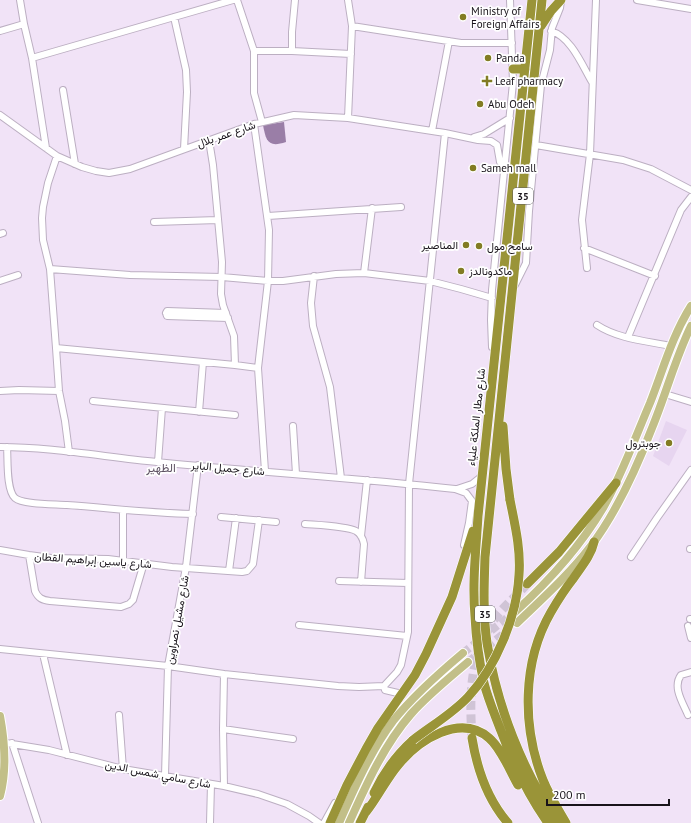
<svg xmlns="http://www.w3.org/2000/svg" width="691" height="823" font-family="'PT Sans',Vazirmatn,sans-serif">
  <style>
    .built { fill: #e7d5f0 }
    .water { fill: #9a7ea7 }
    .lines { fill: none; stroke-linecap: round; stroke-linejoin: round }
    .major-tunnel { stroke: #d0c4d6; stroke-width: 8; stroke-dasharray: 8 4; stroke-linecap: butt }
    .highway-tunnel { stroke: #d0c4d6; stroke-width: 9; stroke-dasharray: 9 4.5; stroke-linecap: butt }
    .minor-casing { stroke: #bcafc2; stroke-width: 8 }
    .major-casing { stroke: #fff; stroke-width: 10 }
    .highway-casing { stroke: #fff; stroke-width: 10 }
    .minor { stroke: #fff; stroke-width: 6 }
    .major { stroke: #c2bf88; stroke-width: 8 }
    .highway { stroke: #9a9438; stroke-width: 9 }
    .highway-bridge-casing { stroke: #fff; stroke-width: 10; stroke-linecap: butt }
    .highway-bridge { stroke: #9a9438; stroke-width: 9 }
    .poi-dot { fill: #827c23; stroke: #fff; stroke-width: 1.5 }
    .labels { text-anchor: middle; stroke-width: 3.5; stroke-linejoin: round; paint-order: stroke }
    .shield { fill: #fff; stroke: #5d5a5f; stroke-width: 1 }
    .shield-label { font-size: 10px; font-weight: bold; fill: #18131a }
    .poi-label { font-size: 11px; fill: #18131a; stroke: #fff; text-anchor: start }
    .street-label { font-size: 11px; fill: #18131a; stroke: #fff }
    .neighbourhood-label { font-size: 12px; fill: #5e5263; stroke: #fff }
  </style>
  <rect width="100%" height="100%" fill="#f1e3f7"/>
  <path class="built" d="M666 421 687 430 669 466 653 456Z"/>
  <path class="water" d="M284 122 286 142C268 148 266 141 263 125Z"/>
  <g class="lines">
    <path class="major-tunnel" d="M463 653 513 613
      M468 662 508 630"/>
    <path class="highway-tunnel" d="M472 737C469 692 470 651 499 613 508 603 518 594 527 584"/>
    <g class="minor-casing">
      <path id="minor" d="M20 0 24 24
        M237 0 254 51H292L351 54
        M348 0 352 26 348 118
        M637 0 691 9
        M174 17 186 70 187 92 184 149
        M352 26 461 43H512
        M0 31 24 24 32 58
        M551 31C571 37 582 65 592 82
        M254 51V93L262 122
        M292 51V32L295 0
        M63 90 75 164
        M0 115 57 156 82 167 96 171 109 173 130 169 254 124 294 115 348 118 445 133 478 140 491 141 497 145 500 162 505 165
        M254 124 269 230 268 281 258 368
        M432 131 449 41
        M474 137 484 134 510 118
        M209 140 213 165 222 262 221 294 223 305 234 336 235 365
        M536 145 623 160 651 169 691 190
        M46 148 32 58 233 0
        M57 156 48 183 43 207 42 218 43 240 50 269 56 348 235 365 258 368 265 471
        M268 216 401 207
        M154 222 218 220
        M0 234 3 233
        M584 248 655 276
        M587 268 582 220 590 154 596 0
        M50 269 130 275 222 277 268 281H283L336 274 364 273 430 281 461 289 492 298
        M364 273 372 208
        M314 276 311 303 313 326 330 387 341 478
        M0 281 18 275
        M515 285 526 263 529 211 541 85 550 50 552 28 560 8 561 1
        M166 313 167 316 228 318
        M166 313 167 311 226 313
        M597 325C618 339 647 341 671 346
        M628 337 681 210 691 197
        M492 347 491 320 492 290 513 83 510 0
        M56 348 59 391 65 421 69 452
        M0 391 19 390 59 391
        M665 394 691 402
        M93 401 235 415
        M199 412 203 362
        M293 426 296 474
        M0 447C51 447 105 457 157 462 256 472 356 478 455 489L466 493 472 501 469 523 464 545
        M7 447C8 459 6 490 15 498 23 505 56 504 67 505 109 508 150 513 193 514
        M158 462 162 408
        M457 489 472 484 482 476
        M221 517 276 522
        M305 524C317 525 346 526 356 531 361 534 363 539 364 544L361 582
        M361 536 367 480
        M690 549H691
        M0 550 29 555 51 558 108 559 172 567 242 572 247 571 253 564 259 520
        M29 555 35 591C38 598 42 600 50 601L121 607 129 604 133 600 144 563
        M631 557 657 518 691 470
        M123 561V511
        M229 571 236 518
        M339 581 408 583
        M690 619H691
        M299 625 407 636
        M688 626 691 638
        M0 649 168 666 224 674 223 729 293 739
        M43 654 67 755
        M224 674 338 686 359 687 384 686
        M402 694 385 690 384 686 397 672 401 665 408 632 409 484 445 133
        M119 715 123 769
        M688 715C683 703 672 687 681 675L691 672
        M223 729 224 786
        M0 742 49 750 123 769 224 786 258 794 287 804 309 816 319 823
        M12 743 38 823
        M165 776 168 666 186 567 198 465
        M210 823 211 784
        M324 823 335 803"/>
    </g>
    <g class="major-casing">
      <path id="major" d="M515 612C549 581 580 547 603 508 622 475 635 438 650 403 663 370 672 336 691 306
        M517 623C542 599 569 575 591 546 616 513 637 467 652 428 666 394 675 359 691 326
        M0 716C5 743 7 770 0 796
        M339 823C354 789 371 750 393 721 414 695 438 674 463 653
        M349 823C366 785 384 745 411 714 428 695 448 679 468 662"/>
    </g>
    <g class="highway-casing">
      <path id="highway" d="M532 0 478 516C476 550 472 583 475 616 476 638 479 661 484 683 488 699 495 715 501 731 513 763 528 795 548 823
        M542 0 485 557C484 585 483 615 487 643 497 706 522 770 558 823
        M541 26 551 11 561 0
        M513 69H525
        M503 426 506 469 510 500
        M527 584 559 552 616 483
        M472 738C477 769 487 799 508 823
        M374 793C384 772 395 756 413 740
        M366 812C378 797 386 779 399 764 419 740 460 713 489 738 501 748 510 771 518 785
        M330 823 347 785 366 749 378 728 415 675 426 654 452 597 473 531
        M360 823 368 807
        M566 823C558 809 549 795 543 780 522 727 522 662 551 612 558 600 565 589 573 579 581 567 591 556 594 542"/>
    </g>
    <use href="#minor" class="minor"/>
    <use href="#major" class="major"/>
    <use href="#highway" class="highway"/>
    <g class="highway-bridge-casing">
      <path id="highway-bridge" d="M413 740C431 726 452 714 468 697 496 667 517 616 519 575 521 550 515 525 510 500"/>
    </g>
    <use href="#highway-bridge" class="highway-bridge"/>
  </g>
  <g class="poi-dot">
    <circle cx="463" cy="17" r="4"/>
    <circle cx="488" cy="58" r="4"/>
    <path d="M485 75h4v4h4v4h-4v4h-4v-4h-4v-4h4z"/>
    <circle cx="480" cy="104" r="4"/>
    <circle cx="473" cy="168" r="4"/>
    <circle cx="466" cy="245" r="4"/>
    <circle cx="479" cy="246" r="4"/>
    <circle cx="461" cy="271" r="4"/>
    <circle cx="669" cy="443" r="4"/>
  </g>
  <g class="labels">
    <g class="shield">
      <rect x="513" y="188" width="20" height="16" rx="3"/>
      <rect x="475" y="606" width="20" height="16" rx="3"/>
    </g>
    <g class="shield-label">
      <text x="523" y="200">35</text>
      <text x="485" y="618">35</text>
    </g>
    <g class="poi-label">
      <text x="471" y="15">Ministry of<tspan x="471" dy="13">Foreign Affairs</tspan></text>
      <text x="496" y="62">Panda</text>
      <text x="495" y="85">Leaf pharmacy</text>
      <text x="488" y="108">Abu Odeh</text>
      <text x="481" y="172">Sameh mall</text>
      <text x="458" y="249" text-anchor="end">المناصير</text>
      <text x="487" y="250">سامح مول</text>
      <text x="469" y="275">ماكدونالدز</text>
      <text x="661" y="447" text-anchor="end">جوبترول</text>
    </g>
    <g class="street-label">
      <text transform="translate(226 134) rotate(-19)" y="4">شارع عمر بلال</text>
      <text transform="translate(476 417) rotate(-84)" y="4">شارع مطار الملكة علياء</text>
      <text transform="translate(228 468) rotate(5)" y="4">شارع جميل الباير</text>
      <text transform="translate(93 560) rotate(4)" y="4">شارع ياسين إبراهيم القطان</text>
      <text transform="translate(177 620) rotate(-80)" y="4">شارع مشيل نصراوين</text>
      <text transform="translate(158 774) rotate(11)" y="4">شارع سامي شمس الدين</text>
    </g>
    <g class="neighbourhood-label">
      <text x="161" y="472">الظهير</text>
    </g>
  </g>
  <path d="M547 799v6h122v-6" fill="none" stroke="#18131a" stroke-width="2"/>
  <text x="553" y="799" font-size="12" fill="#18131a" stroke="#ffffff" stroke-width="3" paint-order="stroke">200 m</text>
</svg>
